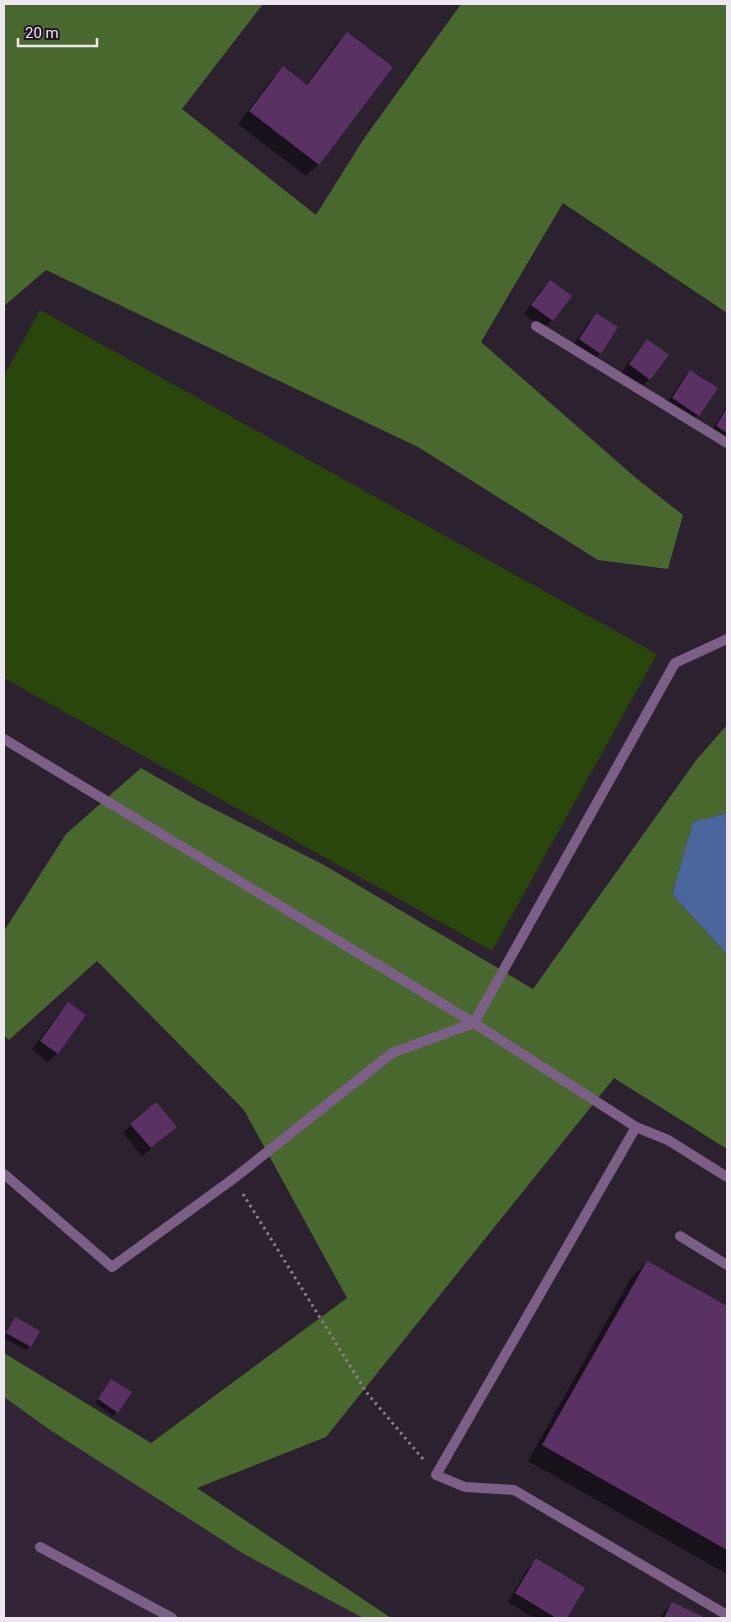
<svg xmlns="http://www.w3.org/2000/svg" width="731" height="1622" font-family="Roboto,sans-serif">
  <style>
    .built { fill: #332438 }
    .green { fill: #29460b }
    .forest { fill: #48682e }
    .water { fill: #49679d }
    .shadow { fill: #0007 }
    .building { fill: #593263 }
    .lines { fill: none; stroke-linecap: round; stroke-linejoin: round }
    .path { stroke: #8a828e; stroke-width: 3; stroke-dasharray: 2.5 4; stroke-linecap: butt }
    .service { stroke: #7c5f86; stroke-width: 10 }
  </style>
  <rect width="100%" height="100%" fill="#2b212f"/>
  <path class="built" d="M4 1397 50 1430 244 1554 363 1618H4Z"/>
  <path class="green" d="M40 310 657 654 492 951 4 678V376Z"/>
  <path class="forest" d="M4 4H263L182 109 316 215 363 140 461 4H727V313L563 203 481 342 637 479 683 515 668 569 598 560 418 447 46 270 4 306Z
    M727 725V813L693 822 672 894 727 955V1149L614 1078 326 1437 197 1488 391 1618H363L244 1554 50 1430 4 1397V1353L151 1443 347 1298 244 1110 97 961 9 1040 4 1035V931L66 834 141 768 200 802 324 865 533 989 697 759Z"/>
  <path class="water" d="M727 813V955L672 894 693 822Z"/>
  <path class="shadow" d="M347 34 319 164 306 176 238 124 271 80 283 68 306 85 335 46Z
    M550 282 552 320 544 328 524 314 541 290Z
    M596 314 600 353 592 361 571 348 588 323Z
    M647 340 649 379 641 387 621 373 639 349Z
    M690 371 698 415 690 424 664 407 682 380Z
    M727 406V446L709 435Z
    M68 1003 84 1015 57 1053 48 1062 32 1049 60 1012Z
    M131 1125 167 1135 142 1156 123 1133Z
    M647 1262 727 1308V1574L528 1461 631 1278Z
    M16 1319 30 1346 26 1350 4 1338 12 1323Z
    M111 1380 117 1412 113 1416 95 1403Z
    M536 1560 583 1589 566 1618H534L508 1602 528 1568Z
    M672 1604 703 1618H661L664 1612Z"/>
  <path class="building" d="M347 32 393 67 319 165 249 111 283 66 307 85Z
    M550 280 572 296 553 321 531 305Z
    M596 313 618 327 601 354 579 339Z
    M647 339 669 355 650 380 629 364Z
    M690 370 718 388 699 416 672 398Z
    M727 408V433L716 426Z
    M68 1002 86 1015 58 1054 40 1041Z
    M156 1102 177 1127 151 1148 130 1124Z
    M647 1261 727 1306V1550L542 1445Z
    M15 1317 40 1331 31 1347 6 1333Z
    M111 1379 132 1392 118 1413 98 1399Z
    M536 1558 585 1588 567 1618H556L515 1593Z
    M672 1602 706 1618H664Z"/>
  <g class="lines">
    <path class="path" d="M243 1194 367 1393 423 1459"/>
    <path class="service" d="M536 326 727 443
      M4 739 474 1023 636 1127 668 1140 727 1177
      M636 1127 436 1475 465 1487 514 1490 727 1615
      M4 1174 112 1267 233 1179 392 1053 474 1023 675 663 727 639
      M680 1236 727 1265
      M40 1547 172 1618"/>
  </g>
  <rect width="731" height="1622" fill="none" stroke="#eee7f1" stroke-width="10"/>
  <path d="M18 38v8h79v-8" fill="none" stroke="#eee7f1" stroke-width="2.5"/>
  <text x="25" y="38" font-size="15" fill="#eee7f1" stroke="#211725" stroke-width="4" paint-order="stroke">20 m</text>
</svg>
